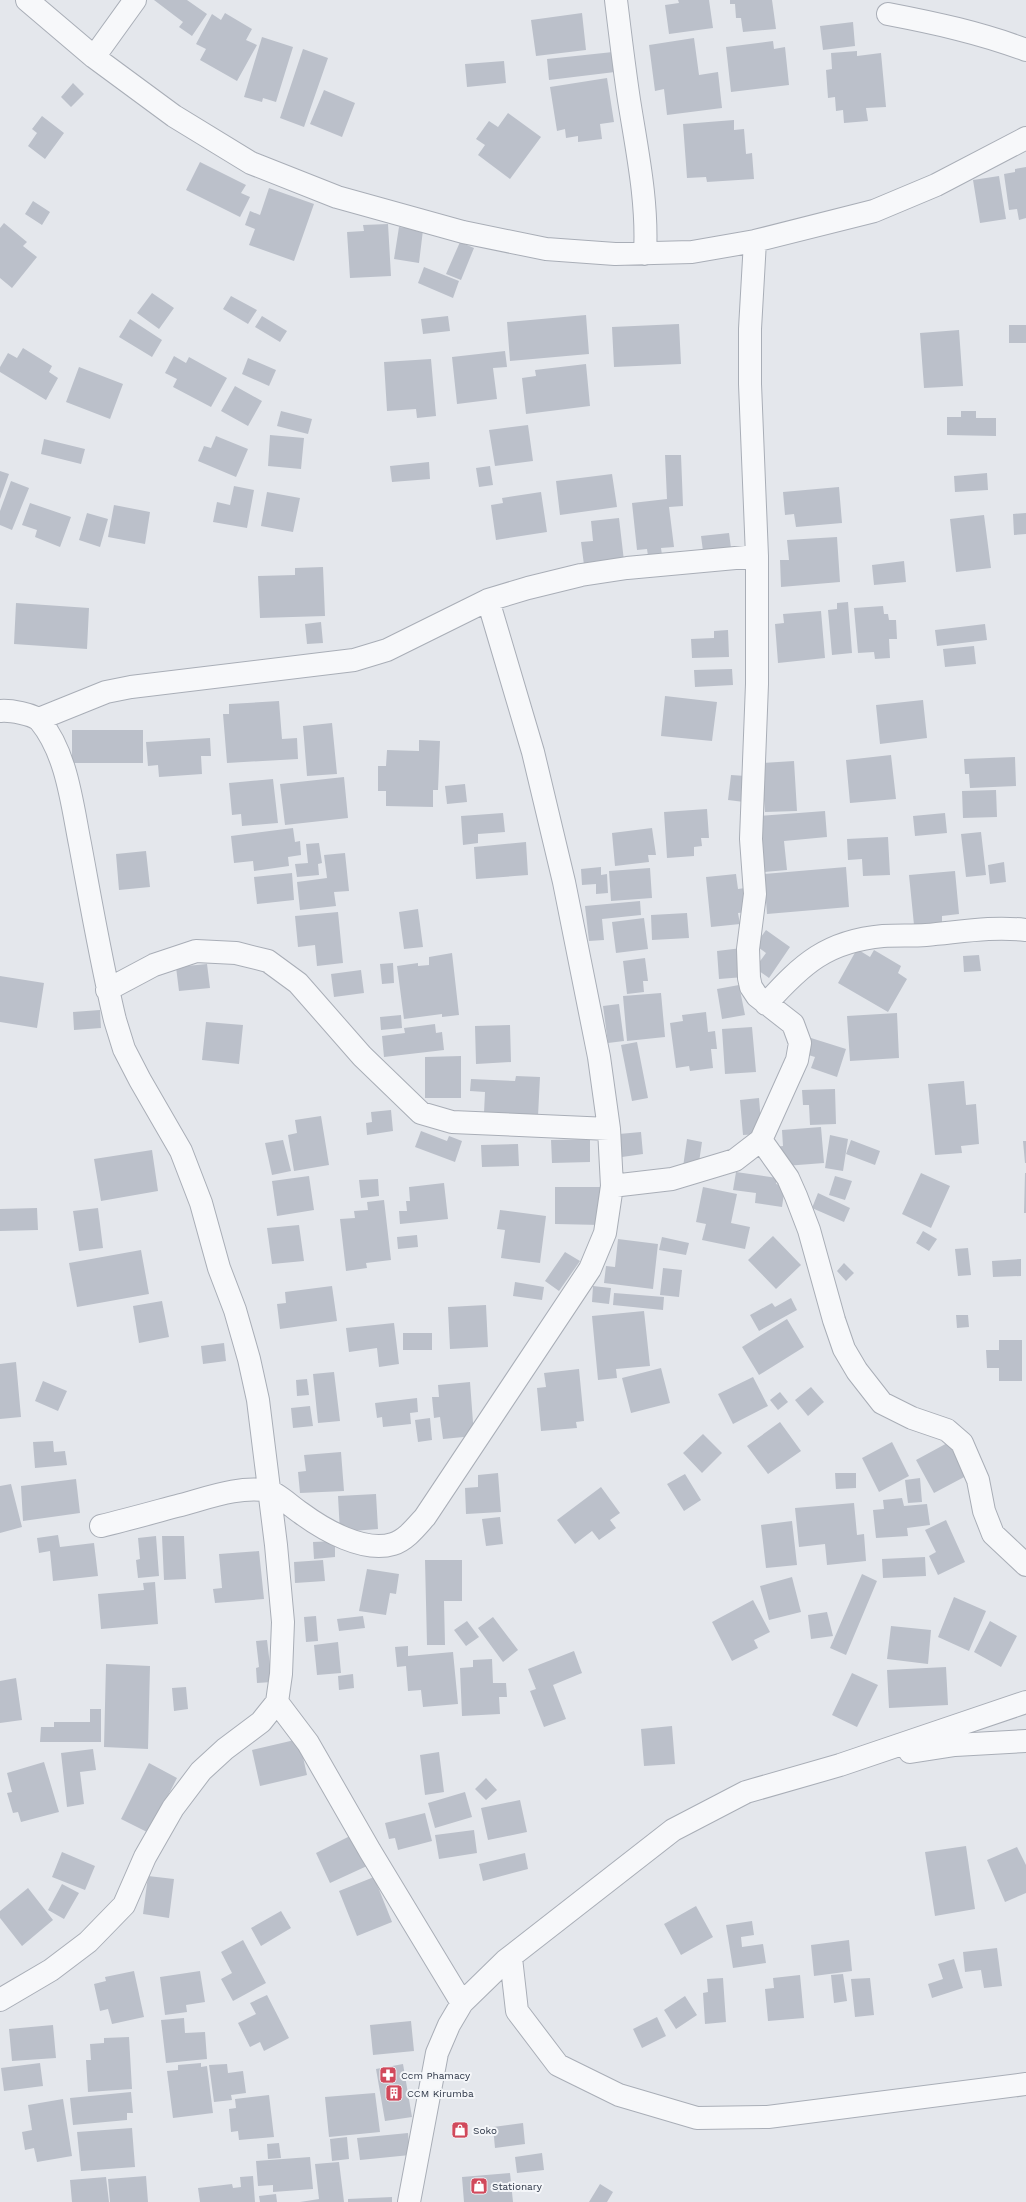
<svg xmlns="http://www.w3.org/2000/svg" width="1026" height="2202" font-family="'Work Sans',sans-serif">
  <style>
    .building { fill: #bbc0ca }
    .lines { fill: none; stroke-linecap: round; stroke-linejoin: round }
    .minor-casing { stroke: #a9aeb7; stroke-width: 24 }
    .minor { stroke: #f7f8fa; stroke-width: 22 }
    .labels { text-anchor: middle; stroke-width: 4; stroke-linejoin: round; paint-order: stroke }
    .poi-label { font-size: 10px; fill: #2b3445; stroke: #f4f6f9; text-anchor: start }
  </style>
  <rect width="100%" height="100%" fill="#e4e7ec"/>
  <path class="building" d="M154 0H187L207 14 192 36 179 27 183 22Z
    M678 0H709L713 28 669 34 665 5 679 3Z
    M730 0H772L776 29 743 32 741 18H736L735 4H730Z
    M225 13 252 29 246 40 257 45 237 81 200 60 206 49 196 44 212 14 221 20Z
    M582 13 586 50 536 56 531 20Z
    M853 22 855 46 823 50 820 26Z
    M262 37 293 47 276 102 263 98 262 102 244 97Z
    M694 38 699 75 718 72 722 108 667 115 664 89 655 91 649 45Z
    M773 41 774 49 785 47 789 85 731 92 726 47Z
    M303 49 328 58 304 127 280 118Z
    M857 51V56L881 53 886 107 866 108 868 121 844 123 843 110 836 111 835 97 828 98 826 70 832 69 831 53Z
    M613 52 615 72 549 80 547 59Z
    M504 61 506 83 467 87 465 64Z
    M607 78 614 122 600 124 602 139 578 142V136L566 138 565 129 557 131 550 87Z
    M73 83 84 94 71 107 61 97Z
    M324 90 355 103 342 137 310 124Z
    M508 113 541 137 510 179 478 155 485 145 476 139 489 121 498 127Z
    M42 116 64 133 45 159 28 146 37 133 32 129Z
    M734 120V130L744 129 746 154 752 153 754 179 707 182 706 177 687 178 683 124Z
    M200 162 246 185 241 193 250 197 240 217 186 190Z
    M1026 167V218L1019 220 1017 209 1009 210 1004 174 1015 172V169Z
    M999 176 1006 219 980 223 973 180Z
    M269 188 314 204 294 261 249 245 255 229 245 225 250 211 260 215Z
    M33 201 50 212 42 225 25 214Z
    M4 223 27 242 23 246 37 257 12 288 0 278V228Z
    M388 224 391 276 350 278 347 232 364 231 363 225Z
    M399 227 423 230 419 263 394 259Z
    M460 242 474 248 461 280 446 274Z
    M424 267 459 281 453 298 418 283Z
    M152 293 174 308 159 329 137 313Z
    M231 296 257 310 248 324 223 309Z
    M586 315 589 354 510 361 507 322Z
    M262 316 287 331 280 342 255 327Z
    M448 316 450 331 423 334 421 319Z
    M130 319 162 340 152 357 119 337Z
    M679 324 681 364 614 367 612 327Z
    M1009 325H1026V343H1009Z
    M959 330 963 386 924 388 920 333Z
    M23 348 52 366 49 372 58 378 46 400 0 372V367L8 353 17 358Z
    M505 351 507 367 493 368 497 399 457 404 452 357Z
    M174 356 186 363 189 357 227 378 211 407 173 387 177 379 165 373Z
    M248 358 276 370 269 386 242 374Z
    M431 359 436 416 417 418 416 409 387 411 384 362Z
    M586 364 590 406 526 414 522 378 536 376 535 370Z
    M79 367 123 384 110 419 66 402Z
    M235 386 262 401 248 426 221 411Z
    M281 411 312 419 308 434 277 426Z
    M961 411H976V418H996V436L947 435V417H961Z
    M528 425 533 461 495 466 489 430Z
    M270 435 304 438 301 469 268 466Z
    M216 436 248 449 236 477 198 461 204 446 211 448Z
    M44 439 85 449 81 464 41 454Z
    M665 455H681L683 506 669 507 674 547 661 548 662 555 648 556 647 549 637 550 632 503 667 499Z
    M429 462 430 479 392 482 390 466Z
    M490 466 493 485 479 487 476 468Z
    M0 471 9 474 0 499Z
    M987 473 988 490 955 492 954 476Z
    M612 474 617 507 560 515 556 481Z
    M11 481 29 488 12 530 0 525V511Z
    M234 486 254 490 247 528 213 522 217 502 230 505Z
    M839 487 842 523 796 527 794 514 785 515 783 492Z
    M267 492 300 498 293 532 261 526Z
    M541 492 547 532 496 540 491 505 503 503 502 498Z
    M30 503 71 517 60 547 35 537 37 530 22 525Z
    M114 505 150 512 145 544 108 537Z
    M87 513 108 519 100 547 79 540Z
    M1026 513V534L1014 535 1013 514Z
    M984 515 991 568 956 572 950 519Z
    M619 518 624 561 584 565 581 542 593 541 591 521Z
    M729 533 731 548 703 551 701 536Z
    M837 537 840 582 781 587 780 560H789L787 540Z
    M904 561 906 582 874 585 872 565Z
    M323 567 325 616 260 618 258 576 295 575V568Z
    M848 602 852 653 832 655 828 610 837 609V603Z
    M16 603 89 608 87 649 14 644Z
    M883 606 884 614H888L889 620H896L897 639H889L890 658 875 659 874 652 858 653 854 608Z
    M821 611 825 658 778 663 775 624 784 623 783 614Z
    M321 622 323 643 307 644 305 624Z
    M985 624 987 640 937 646 935 630Z
    M728 630 729 657 692 658 691 639 714 638V631Z
    M974 646 976 664 945 667 943 649Z
    M732 669 733 685 695 687 694 670Z
    M665 696 717 702 712 741 661 736Z
    M923 700 927 738 880 744 876 705Z
    M279 701 282 739 297 738 298 759 227 763 223 714H229V704Z
    M332 723 337 774 307 776 303 726Z
    M72 730H143V763H72Z
    M210 738 211 756H201L202 774 159 777 158 765 148 766 146 742Z
    M419 740 440 741 438 790H433V807L386 806V791H378V766H386L387 750 419 751Z
    M891 755 896 799 850 803 846 760Z
    M1015 757 1016 786 970 788 969 774H965L964 759Z
    M794 761 797 811 765 812 761 763Z
    M731 775 746 776 744 802 728 800Z
    M344 777 348 818 285 825 280 784Z
    M273 779 278 823 242 826 241 814 232 815 229 783Z
    M465 784 467 802 447 804 445 786Z
    M996 790 997 817 963 818 962 791Z
    M707 809 709 838H701L702 846 694 847V856L667 858 664 812Z
    M825 811 827 837 784 841 787 870 764 872 759 816Z
    M503 813 505 832 478 834V843L463 845 461 816Z
    M945 813 947 833 915 836 913 816Z
    M293 828 295 842 300 841 301 855 288 857 289 866 254 871 253 861 234 863 231 836Z
    M652 828 656 855H648L649 862 615 866 612 833Z
    M981 832 986 875 966 877 961 834Z
    M888 837 890 875 863 876 862 859 848 860 847 839Z
    M526 842 528 875 476 879 474 847Z
    M319 843 322 863 318 864 319 875 297 877 295 864 308 863 306 844Z
    M146 851 150 887 119 890 116 854Z
    M345 853 349 891 334 892 336 906 300 910 297 882 327 878 324 855Z
    M1004 862 1006 882 990 884 988 865Z
    M601 867V875L607 874 608 893 596 894V884L582 885 581 869Z
    M846 867 849 907 767 914 764 874Z
    M650 868 652 898 611 901 609 871Z
    M955 871 959 914 942 916V922L914 925 909 875Z
    M292 873 294 900 257 904 254 877Z
    M736 874 738 889 745 888 748 912 738 913 740 924 711 927 706 877Z
    M640 901 641 915 602 919 604 940 589 941 585 906Z
    M418 909 423 947 404 949 399 912Z
    M338 912 343 963 317 966 315 945 298 947 295 916Z
    M687 913 689 938 652 940 651 915Z
    M644 918 648 949 616 953 612 922Z
    M766 930 790 947 769 978 755 968 766 953 755 945Z
    M742 948 744 977 719 979 717 951Z
    M857 949 870 957 874 950 901 966 898 973 907 979 888 1012 838 983Z
    M452 953 459 1015 442 1017V1014L404 1019 397 966 418 963V966L429 965V957Z
    M979 955 981 971 964 972 963 956Z
    M645 958 648 981H643L644 992 627 994 623 961Z
    M393 963 394 983 382 984 380 964Z
    M207 964 210 988 179 991 176 967Z
    M361 970 364 993 334 997 331 974Z
    M0 976 44 983 37 1028 0 1022Z
    M739 985 745 1015 722 1019 717 989Z
    M661 993 665 1037 627 1041 623 996Z
    M619 1004 624 1041 608 1043 603 1006Z
    M100 1010 101 1028 74 1030 73 1012Z
    M706 1012 708 1032 715 1031 717 1049H711L713 1068 690 1071 689 1066 676 1068 670 1023 683 1021 682 1015Z
    M897 1013 899 1058 850 1061 847 1016Z
    M401 1015 402 1028 381 1030 380 1017Z
    M206 1022 243 1025 239 1064 202 1060Z
    M435 1024 436 1033 442 1032 444 1050 384 1057 382 1036 405 1033 404 1028Z
    M510 1025 511 1062 476 1064 475 1026Z
    M752 1027 756 1072 725 1074 722 1029Z
    M811 1038 846 1049 837 1077 811 1068 815 1057 805 1054Z
    M637 1042 648 1098 632 1101 621 1045Z
    M461 1056V1098H425V1057Z
    M516 1076 540 1077 538 1116 484 1113 485 1092 470 1091 471 1079 515 1081Z
    M964 1081 966 1105 976 1104 979 1144 961 1146 962 1153 935 1155 928 1084Z
    M835 1089 836 1124 810 1125 809 1105H803L802 1090Z
    M759 1098 762 1134 743 1135 740 1100Z
    M391 1110 393 1131 367 1135 366 1123 372 1122 371 1112Z
    M321 1116 329 1165 294 1171 288 1135 297 1133 295 1120Z
    M821 1127 824 1163 785 1166 776 1147 783 1146 782 1130Z
    M421 1131 447 1141 449 1136 462 1141 455 1162 415 1147Z
    M641 1132 643 1154 622 1157 619 1134Z
    M830 1135 848 1139 843 1171 825 1168Z
    M590 1139V1162L552 1163 551 1140Z
    M687 1139 702 1142 698 1169 683 1167Z
    M283 1140 291 1171 272 1175 265 1143Z
    M851 1140 880 1151 875 1165 846 1154Z
    M1023 1141H1026V1163H1025Z
    M518 1144 519 1166 482 1167 481 1145Z
    M152 1150 158 1191 101 1201 94 1159Z
    M736 1172 777 1178 776 1184 785 1186 782 1207 755 1203 756 1193 733 1190Z
    M921 1173 950 1186 931 1228 902 1214Z
    M1025 1173H1026V1213H1024Z
    M309 1176 314 1210 277 1216 272 1181Z
    M835 1176 852 1181 845 1200 829 1195Z
    M378 1179 379 1196 361 1198 359 1180Z
    M444 1183 448 1219 400 1224 399 1211H407L406 1201H410L409 1187Z
    M555 1187H602L601 1225 555 1224Z
    M703 1187 737 1194 731 1223 750 1227 745 1249 702 1240 706 1224 696 1222Z
    M818 1193 850 1208 844 1222 812 1208Z
    M384 1200 391 1260 366 1263 367 1268 346 1271 340 1219 355 1218 354 1211 368 1210 367 1202Z
    M37 1208 38 1230 0 1231V1209Z
    M98 1208 103 1248 79 1251 73 1211Z
    M500 1210 546 1216 540 1263 501 1258 505 1230 497 1229Z
    M299 1225 304 1261 272 1264 267 1228Z
    M923 1231 937 1239 929 1251 916 1243Z
    M417 1235 418 1247 398 1249 397 1237Z
    M773 1236 801 1265 776 1289 748 1260Z
    M662 1237 689 1243 686 1255 659 1250Z
    M618 1239 658 1244 653 1289 604 1283 606 1266 615 1267Z
    M968 1248 971 1275 958 1276 955 1249Z
    M141 1250 149 1294 77 1307 69 1263Z
    M565 1252 580 1261 559 1291 545 1281Z
    M1021 1259V1276L993 1277 992 1261Z
    M844 1263 854 1273 846 1281 837 1271Z
    M663 1268 682 1270 679 1297 660 1295Z
    M515 1282 544 1287 542 1300 513 1296Z
    M332 1286 337 1321 280 1329 277 1304 286 1303 285 1292Z
    M593 1286 611 1288 609 1304 592 1302Z
    M614 1293 664 1297 663 1310 613 1305Z
    M791 1298 797 1310 759 1331 750 1315 772 1303 775 1307Z
    M162 1301 169 1337 139 1343 133 1306Z
    M486 1305 488 1347 450 1349 448 1307Z
    M644 1311 650 1366 616 1369 617 1378 598 1380 592 1316Z
    M956 1315H968L969 1327 957 1328Z
    M787 1319 804 1347 759 1375 742 1347Z
    M394 1323 399 1364 379 1367 377 1348 349 1352 346 1328Z
    M403 1333H432V1350H403Z
    M999 1340H1022V1381H999V1368H987L986 1350H999Z
    M224 1343 226 1361 203 1364 201 1346Z
    M16 1362 21 1417 0 1419V1364Z
    M661 1368 670 1403 631 1413 622 1378Z
    M579 1369 584 1421 576 1422 577 1428 541 1431 537 1388 546 1387 544 1373Z
    M334 1372 340 1421 318 1423 313 1374Z
    M753 1377 768 1406 733 1424 718 1394Z
    M307 1379 309 1395 297 1396 296 1380Z
    M43 1381 67 1391 58 1411 35 1401Z
    M470 1382 474 1436 443 1439 440 1417 434 1418 432 1397H439L438 1385Z
    M811 1387 824 1402 808 1416 795 1400Z
    M780 1392 788 1402 778 1410 770 1400Z
    M417 1398 418 1412 410 1413 411 1424 383 1427 382 1417 377 1418 375 1403Z
    M310 1406 313 1426 293 1428 291 1408Z
    M430 1418 432 1440 418 1442 415 1420Z
    M780 1422 801 1451 768 1474 747 1446Z
    M703 1434 722 1453 702 1473 683 1453Z
    M53 1441 54 1452 65 1451 67 1465 35 1468 33 1442Z
    M951 1441 968 1475 934 1493 916 1460Z
    M892 1442 909 1476 879 1492 862 1458Z
    M341 1452 344 1491 300 1493 298 1472 306 1471 304 1455Z
    M498 1473 501 1512 466 1514 465 1488 478 1487V1475Z
    M835 1473H856V1488L836 1489Z
    M685 1474 701 1500 684 1511 667 1484Z
    M920 1478 922 1502 908 1503 905 1480Z
    M76 1479 80 1513 23 1521 21 1486Z
    M11 1484 22 1527 0 1533V1486Z
    M601 1487 620 1513 610 1520 616 1528 599 1540 592 1531 575 1544 557 1520Z
    M376 1494 378 1529 340 1532 338 1496Z
    M902 1498 904 1506 927 1504 930 1525 907 1528 908 1536 876 1538 873 1510 884 1509 883 1500Z
    M854 1503 857 1535 864 1534 866 1561 827 1565 825 1544 799 1547 795 1508Z
    M500 1517 503 1544 486 1546 482 1519Z
    M946 1520 965 1562 938 1575 929 1556 936 1552 925 1530Z
    M792 1521 797 1565 766 1568 761 1525Z
    M58 1535 60 1547 94 1543 98 1576 53 1581 50 1551 39 1553 37 1538Z
    M156 1536 159 1576 138 1578 136 1560 140 1559 138 1538Z
    M162 1536H184L186 1579 164 1580Z
    M335 1541V1557L314 1559 313 1542Z
    M259 1551 264 1599 215 1603 213 1589 222 1588 219 1554Z
    M925 1557 926 1576 883 1578 882 1559Z
    M323 1560 325 1581 295 1583 294 1562Z
    M425 1560H462V1601H444L445 1645H427Z
    M367 1569 399 1574 396 1594 390 1593 386 1615 359 1611Z
    M862 1574 877 1581 846 1655 830 1648Z
    M792 1577 801 1612 769 1620 760 1586Z
    M155 1582 158 1624 101 1629 98 1594 144 1590 143 1583Z
    M954 1597 986 1611 969 1651 938 1637Z
    M753 1600 770 1632 754 1640 758 1648 732 1661 712 1622Z
    M827 1612 833 1636 811 1639 808 1615Z
    M316 1616 318 1641 306 1642 304 1617Z
    M363 1616 365 1628 339 1631 337 1619Z
    M493 1617 518 1650 503 1662 478 1628Z
    M467 1621 479 1637 466 1646 454 1630Z
    M990 1621 1017 1636 1001 1667 974 1652Z
    M891 1626 931 1630 928 1664 887 1659Z
    M267 1640 272 1682 257 1683 256 1668 259 1667 256 1641Z
    M338 1642 341 1673 317 1675 314 1645Z
    M408 1646V1656L453 1652 458 1704 423 1707 421 1690 408 1691 406 1666 397 1667 395 1647Z
    M574 1651 582 1673 553 1685 566 1719 544 1727 530 1691 536 1689 528 1669Z
    M492 1659 493 1683H506L507 1697H499L500 1714 462 1716 460 1668 473 1667V1660Z
    M106 1664 150 1666 148 1749 104 1747Z
    M946 1667 948 1705 889 1708 887 1670Z
    M852 1673 878 1685 857 1727 832 1715Z
    M353 1674 354 1688 339 1690 338 1676Z
    M16 1678 22 1720 0 1723V1681Z
    M186 1687 188 1709 174 1711 172 1688Z
    M90 1709H101V1742H40L41 1727H54V1722H90Z
    M672 1726 675 1764 644 1766 641 1729Z
    M299 1739 307 1775 260 1786 252 1750Z
    M93 1749 96 1770 80 1772 84 1804 67 1807 61 1753Z
    M439 1752 444 1792 425 1795 420 1755Z
    M44 1762 59 1812 21 1822 18 1812 13 1813 7 1793 12 1792 7 1773Z
    M149 1763 177 1778 149 1833 121 1819Z
    M486 1778 497 1790 486 1800 475 1789Z
    M465 1792 472 1817 435 1828 428 1803Z
    M520 1800 527 1832 488 1840 481 1808Z
    M425 1813 432 1841 398 1850 395 1838 389 1839 385 1823Z
    M474 1830 477 1853 439 1859 435 1835Z
    M352 1835 367 1866 330 1883 316 1853Z
    M966 1846 975 1909 935 1916 925 1852Z
    M1017 1847 1026 1865V1893L1005 1902 987 1860Z
    M62 1852 95 1866 85 1890 52 1877Z
    M525 1853 528 1869 483 1881 479 1864Z
    M148 1876 174 1879 169 1918 143 1914Z
    M374 1877 392 1922 357 1936 339 1891Z
    M62 1884 79 1893 64 1919 48 1910Z
    M28 1888 53 1920 22 1946 0 1918V1911Z
    M696 1906 713 1937 681 1955 664 1924Z
    M281 1911 291 1928 261 1946 251 1928Z
    M752 1921 754 1935 741 1937 742 1947 763 1944 766 1963 733 1968 726 1925Z
    M243 1940 266 1983 233 2001 221 1979 232 1973 221 1952Z
    M849 1940 852 1971 814 1976 811 1945Z
    M997 1948 1002 1986 984 1988 981 1970 965 1972 963 1952Z
    M954 1959 963 1988 932 1998 928 1984 943 1979 938 1964Z
    M134 1971 144 2017 112 2024 108 2009 100 2011 94 1984 106 1981 105 1977Z
    M200 1971 205 2002 186 2005 187 2012 165 2015 160 1977Z
    M843 1974 847 2001 834 2003 831 1975Z
    M800 1975 804 2018 768 2021 765 1989 774 1988 773 1978Z
    M723 1978 726 2022 705 2024 703 1993 708 1992 707 1979Z
    M870 1978 874 2015 855 2017 851 1979Z
    M267 1995 289 2038 264 2051 260 2042 250 2047 238 2023 256 2014 250 2003Z
    M685 1996 697 2015 676 2029 664 2010Z
    M657 2017 666 2036 642 2048 633 2029Z
    M184 2018 185 2033 205 2032 207 2059 166 2063 161 2020Z
    M411 2021 414 2051 373 2055 370 2025Z
    M53 2025 56 2058 12 2061 9 2029Z
    M129 2037 132 2089 88 2092 86 2060H91L90 2044 104 2043V2038Z
    M40 2063 43 2086 4 2091 1 2068Z
    M201 2063V2067L207 2066 213 2113 173 2118 167 2071 178 2070V2065Z
    M227 2064 228 2073 243 2071 246 2093 231 2095 232 2100 214 2102 209 2065Z
    M403 2064 412 2117 385 2121 376 2069Z
    M131 2092 133 2113H127V2120L73 2125 70 2098Z
    M375 2093 380 2132 329 2137 325 2097Z
    M269 2095 274 2137 239 2140 238 2131 231 2132 229 2109 236 2108 235 2099Z
    M63 2099 72 2156 37 2162 34 2148 25 2150 22 2132 32 2130 28 2105Z
    M523 2123 525 2144 495 2148 493 2127Z
    M132 2128 135 2167 81 2171 77 2132Z
    M408 2133 410 2155 360 2160 357 2138Z
    M347 2137 349 2159 332 2161 330 2139Z
    M279 2143 281 2158 268 2159 267 2144Z
    M542 2153 544 2170 517 2173 515 2157Z
    M310 2157 313 2189 273 2192V2185L258 2186 256 2161Z
    M339 2162 344 2202H300L319 2199 315 2164Z
    M510 2173 513 2202H464L462 2177Z
    M146 2176 148 2202H110L108 2179Z
    M253 2176 255 2202H200L198 2188 232 2184 233 2188 241 2187 240 2177Z
    M106 2177 109 2202H72L70 2180Z
    M600 2184 613 2192 607 2202H589Z
    M276 2194 277 2202H260L259 2196Z
    M392 2197V2202H348V2199Z"/>
  <g class="lines">
    <g class="minor-casing">
      <path id="minor" d="M27 0 94 57 174 116 251 163 337 197 463 232 546 249 615 254 692 252 755 241 874 211 936 185 1026 138
        M616 0C620 33 624 67 629 100 637 151 648 202 645 254
        M888 14C935 23 981 33 1026 50
        M94 57 135 0
        M0 711C9 710 34 714 40 721 67 754 72 804 80 844 91 903 101 962 115 1020L124 1049 140 1080 181 1151 201 1203 219 1268 235 1310 249 1359 258 1400 276 1545 283 1622 281 1674 277 1702 261 1722 225 1749 201 1771 173 1808 145 1857 124 1905 88 1942 51 1970 0 2000
        M39 719 106 692 131 687 354 660 387 650 488 600 528 588 581 575 627 568 757 556
        M107 990 154 965 196 951 236 953 268 961 298 983 362 1056 421 1113 452 1122 609 1129
        M766 1004C802 964 827 941 883 936 898 935 912 936 926 935 961 932 991 926 1026 930
        M761 1140 788 1178 796 1196 809 1230 834 1320 844 1349 857 1371 882 1403 912 1418 947 1430 962 1443 978 1480 984 1511 993 1534 1026 1565
        M612 1186 672 1179 735 1160 761 1140 797 1060 800 1043 793 1024 757 996 751 987 749 978 748 949 755 894 751 839 757 684V556L750 384V329L755 241
        M101 1526C126 1520 151 1513 177 1506 205 1499 239 1485 269 1491 277 1493 293 1508 301 1513 324 1530 364 1553 393 1544 406 1540 416 1527 425 1517L590 1269 605 1233 612 1186 609 1129 599 1057 564 882 533 752 488 600
        M277 1702 308 1743 370 1851 462 2003
        M910 1752 955 1745 1026 1741
        M511 1958 517 2011 558 2065 619 2095 697 2118 768 2117 1026 2084
        M409 2202 437 2053 449 2025 462 2003 505 1961 673 1830 746 1792 840 1765 1026 1702"/>
    </g>
    <use href="#minor" class="minor"/>
  </g>
  <defs>
    <g id="pharmacy-square" transform="scale(0.9)"><rect x="-9" y="-9" width="18" height="18" rx="4" fill="#d1495b" stroke="#f4f6f9"/><path d="M-2-6h4v4h4v4h-4v4h-4v-4h-4v-4h4Z" fill="#fff"/></g>
    <g id="building-square" transform="scale(0.9)"><rect x="-9" y="-9" width="18" height="18" rx="4" fill="#d1495b" stroke="#f4f6f9"/><path d="M-4-6H4V6H1V3H-1V6H-4ZM-2.5-4.3h1.7v1.8h-1.7ZM.8-4.3h1.7v1.8H.8ZM-2.5-1h1.7V.8h-1.7ZM.8-1h1.7V.8H.8Z" fill="#fff"/></g>
    <g id="shop-square" transform="scale(0.9)"><rect x="-9" y="-9" width="18" height="18" rx="4" fill="#d1495b" stroke="#f4f6f9"/><path d="M-5-2.5h2.3a2.7 3.5 0 0 1 5.4 0H5L5.5 6h-11ZM-1.5-2.5h3a1.5 2.3 0 0 0-3 0Z" fill="#fff"/></g>
  </defs>
  <g fill-rule="evenodd">
    <use href="#pharmacy-square" x="388" y="2075"/>
    <use href="#building-square" x="394" y="2093"/>
    <use href="#shop-square" x="460" y="2130"/>
    <use href="#shop-square" x="479" y="2186"/>
  </g>
  <g class="labels">
    <g class="poi-label">
      <text x="401" y="2079">Ccm Phamacy</text>
      <text x="407" y="2097">CCM Kirumba</text>
      <text x="473" y="2134">Soko</text>
      <text x="492" y="2190">Stationary</text>
    </g>
  </g>
</svg>
